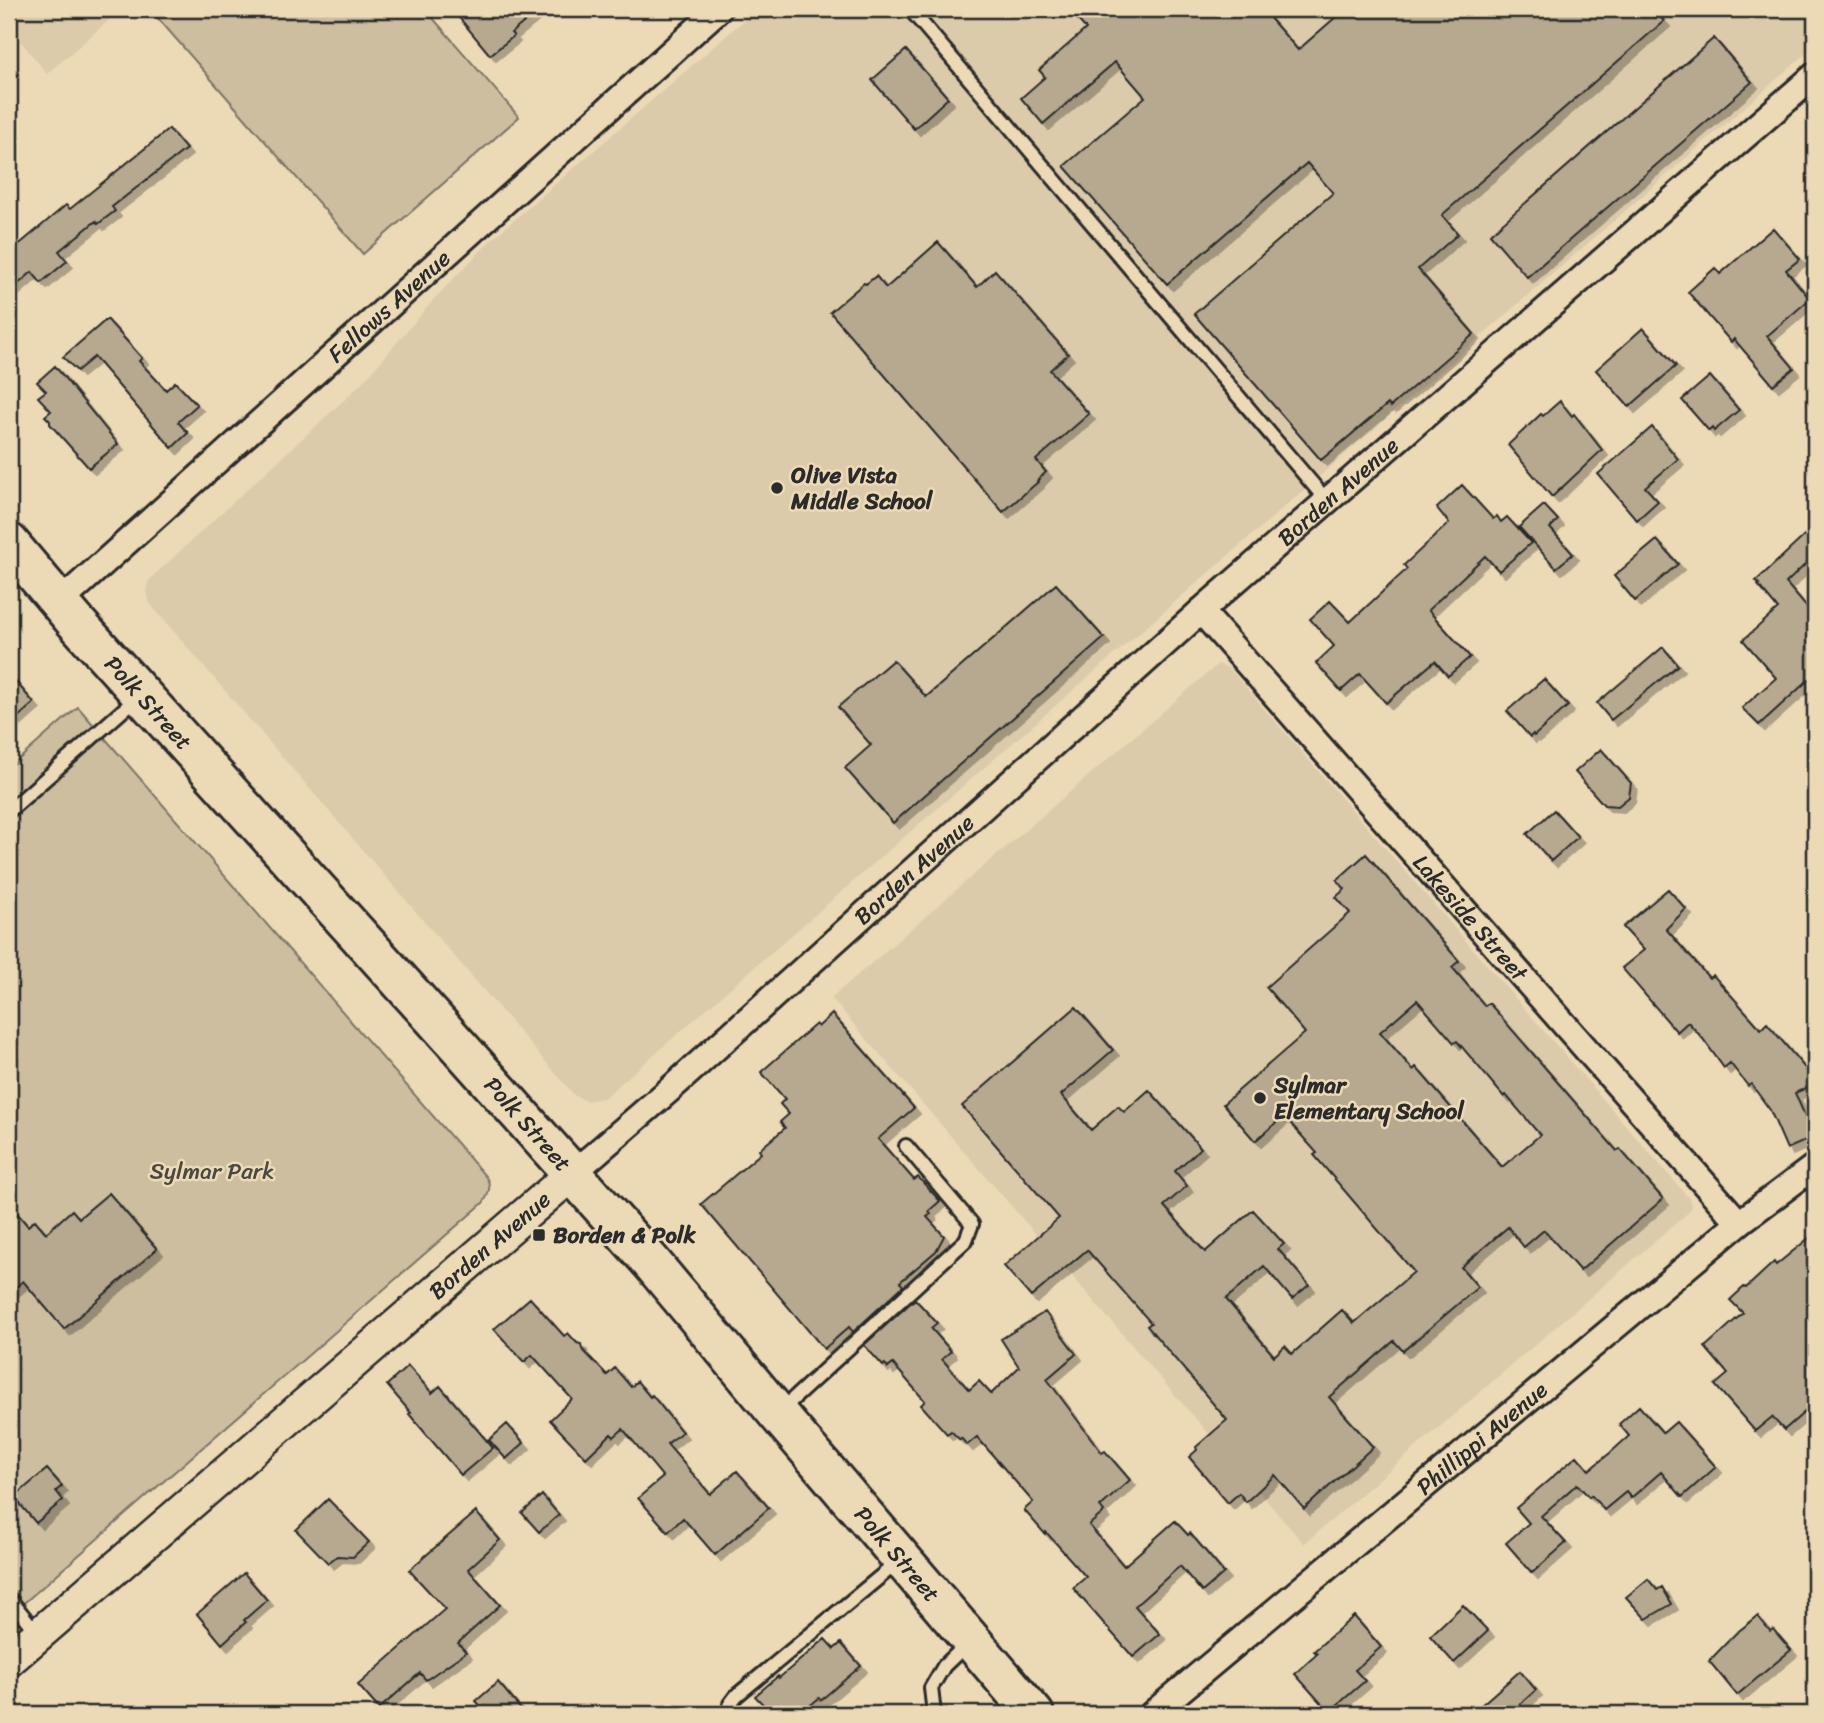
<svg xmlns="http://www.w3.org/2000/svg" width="1824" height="1723" font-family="Sriracha,sans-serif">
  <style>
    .built { fill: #dccbab }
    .green { fill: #cdbea0; stroke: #7c7466; stroke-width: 2 }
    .building { fill: #b6a990; stroke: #2b2b2b; stroke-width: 2; fill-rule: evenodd; filter: url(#shadow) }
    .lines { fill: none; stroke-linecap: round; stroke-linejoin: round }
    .service-casing { stroke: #2b2b2b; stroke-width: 18 }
    .minor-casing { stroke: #2b2b2b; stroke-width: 30 }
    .tertiary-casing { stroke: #2b2b2b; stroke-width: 37 }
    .primary-casing { stroke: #2b2b2b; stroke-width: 44 }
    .service { stroke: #ecdab7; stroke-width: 12 }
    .minor { stroke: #ecdab7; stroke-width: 24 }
    .tertiary { stroke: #ecdab7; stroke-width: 32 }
    .primary { stroke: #ecdab7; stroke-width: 38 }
    .poi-dot { fill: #2b2b2b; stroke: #ecdab7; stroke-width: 2.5 }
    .labels { text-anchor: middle; stroke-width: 5; stroke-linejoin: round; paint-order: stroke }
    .street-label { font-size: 23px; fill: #2b2b2b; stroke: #ecdab7 }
    .poi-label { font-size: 23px; font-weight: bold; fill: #2b2b2b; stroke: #ecdab7; text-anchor: start }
    .park-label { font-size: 23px; fill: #4b4842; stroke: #ecdab7 }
  </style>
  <defs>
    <filter id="shadow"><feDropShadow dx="6" dy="6" stdDeviation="0" flood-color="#0004"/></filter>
  </defs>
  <rect width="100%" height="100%" fill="#ecdab7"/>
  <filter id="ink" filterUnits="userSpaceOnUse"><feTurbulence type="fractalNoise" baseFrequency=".0143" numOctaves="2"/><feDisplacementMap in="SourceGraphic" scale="14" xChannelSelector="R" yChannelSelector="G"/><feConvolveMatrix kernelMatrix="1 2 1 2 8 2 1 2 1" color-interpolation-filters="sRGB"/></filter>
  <g filter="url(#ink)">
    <path class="built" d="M9 9H122L47 74 9 27Z
      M757 9H1808L1815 17V46L604 1098 587 1101 575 1096 150 604 146 590 148 582 152 577 344 400 369 375 435 298 492 239Z
      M1218 664 1229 668 1689 1198 1692 1207 1689 1212 1304 1544 831 998Z"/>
    <path class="green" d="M150 9H425L519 117 363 254Z
      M78 707 486 1177C492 1186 489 1195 483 1203L9 1616V768Z"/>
    <path class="building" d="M452 9H540L511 33 514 36 490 55Z
      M1091 9H1262L1298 50 1345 9H1653L1664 21 1442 215 1458 234 1418 269 1474 334 1390 407 1388 404 1321 460 1194 314 1333 193 1307 163 1167 284 1064 166 1145 97 1115 62 1043 124 1021 98 1045 77 1039 70 1086 29 1078 20Z
      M1714 38 1752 82 1527 277 1490 234Z
      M906 50 948 98 914 129 872 80Z
      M169 129 186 149 112 207 115 211 98 224 96 221 59 251 67 261 41 283 32 272 9 292V253L66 205 70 209Z
      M1773 228 1800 259 1786 270 1810 299 1767 336 1794 368 1773 385 1734 339 1731 342 1688 292 1715 268 1720 274Z
      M938 242 977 287 995 270 1068 354 1050 370 1089 414 1036 460 1046 472 1037 481 1038 482 1003 512 830 312 864 283 866 284 876 276 886 288Z
      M107 319 142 358 139 361 166 390 175 382 197 405 178 422 188 433 172 448 94 357 77 371 63 357Z
      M1643 328 1676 366 1629 407 1596 370Z
      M55 366 118 444 89 468 50 424V421L45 416 51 411 38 397 46 391 37 382Z
      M1710 376 1739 410 1714 431 1712 428 1709 431 1682 400Z
      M1560 401 1572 416 1574 414 1602 450 1552 497 1508 445 1541 414 1543 416Z
      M1652 427 1678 459 1645 487 1658 501 1637 520 1598 474Z
      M1462 485 1493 519 1497 516 1501 522 1507 517 1531 543 1499 571 1485 556 1428 610 1470 657 1448 676 1435 661 1386 703 1360 674 1341 691 1316 663 1334 646 1310 619 1330 601 1350 622 1407 569 1404 565 1449 523 1437 508Z
      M1544 505 1558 520 1550 528 1573 554 1556 568 1519 527Z
      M1815 526V555L1786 583 1815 617V674L1759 725 1742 708 1776 678 1743 640 1778 609 1758 585 1759 584 1756 581Z
      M1657 540 1678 564 1635 601 1614 576Z
      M1056 584 1104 638 893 823 845 768 871 745 838 707 893 660 926 697Z
      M1663 647 1678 665 1611 720 1597 703Z
      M9 674 34 703 9 725Z
      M1544 679 1568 706 1534 736 1533 734 1530 737 1507 711Z
      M1601 749 1631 783 1629 797 1618 806 1604 805 1575 772Z
      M1554 810 1578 837 1551 861 1527 834Z
      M1366 854 1459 961 1452 967 1485 1006 1489 1003 1617 1151 1620 1149 1663 1199 1580 1271 1544 1230 1524 1247 1508 1227 1461 1267 1478 1287 1403 1351 1394 1341 1329 1397 1373 1447 1304 1509 1275 1475 1246 1502 1239 1493 1228 1503 1189 1457 1197 1450 1196 1447 1227 1420 1147 1326 1151 1323 1087 1250 1031 1297 1004 1266 1059 1218 962 1106 1076 1007 1113 1050 1061 1095 1091 1130 1118 1106 1124 1112 1149 1090 1201 1148 1175 1171 1187 1186 1164 1206 1205 1252 1253 1210 1284 1244 1278 1249 1309 1285 1292 1299 1264 1266 1226 1299 1274 1356 1285 1346 1292 1354 1342 1310 1354 1323 1414 1272 1314 1155 1317 1153 1284 1116 1255 1141 1223 1104 1305 1033 1266 987 1350 913 1336 897 1345 889 1337 880ZM1417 1000 1454 1043 1457 1041 1504 1097 1506 1095 1540 1135 1502 1167 1416 1067 1413 1070 1380 1032Z
      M1668 889 1686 909 1666 929 1709 978 1713 975 1761 1029 1767 1023 1815 1080V1084L1795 1093 1814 1137 1787 1149 1770 1110 1751 1084 1748 1086 1730 1063 1724 1068 1703 1039 1688 1022 1677 1032 1622 968 1644 950 1623 927Z
      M832 1014 914 1108 878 1139 914 1180 918 1177 940 1201 929 1211 931 1214 927 1217 944 1236 936 1251 900 1282 903 1286 853 1332 849 1327 824 1349 701 1204 761 1153 759 1150 785 1128 780 1122 789 1114 780 1104 785 1099 761 1072 816 1024 818 1027Z
      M109 1193 157 1249 64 1329 23 1281 9 1293V1204L28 1226 35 1220 46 1233 72 1210 79 1218Z
      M1815 1233V1403L1784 1430 1772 1417 1755 1431 1715 1385 1728 1374 1705 1347 1743 1313 1730 1300 1744 1287 1746 1288 1774 1262 1776 1265Z
      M530 1298 564 1336 568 1333 577 1343 581 1344 582 1349 607 1375 615 1368 631 1387 637 1381 650 1397 652 1395 682 1432 667 1444 710 1494 737 1471 769 1508 715 1555 683 1518 668 1532 638 1498 663 1477 623 1429 614 1437 611 1434 586 1458 550 1420 572 1399 532 1355 524 1362 494 1329Z
      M915 1299 937 1323 931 1328 951 1351 942 1359 969 1390 979 1381 991 1394 1019 1367 1001 1339 1045 1312 1076 1354 1047 1379 1102 1453 1105 1451 1130 1480 1100 1507 1104 1512 1089 1525 1124 1566 1175 1521 1188 1535 1190 1533 1224 1573 1202 1592 1180 1566 1135 1606 1160 1634 1133 1657 1073 1588 1086 1577 1046 1532 1045 1534 1024 1510 1033 1502 977 1437 967 1445 961 1438 960 1440 951 1431 947 1434 921 1405 925 1401 893 1364 888 1368 885 1364 883 1366 864 1345Z
      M408 1366 432 1393 440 1386 493 1448 461 1475 409 1414 411 1413 387 1385Z
      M1639 1406 1663 1433 1676 1422 1716 1467 1682 1497 1661 1472 1631 1498 1626 1492 1604 1510 1591 1495 1589 1497 1577 1484 1541 1516 1566 1543 1532 1573 1506 1543 1529 1523 1516 1508 1577 1456 1589 1470 1610 1453 1629 1436 1619 1424Z
      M507 1424 524 1443 506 1459 489 1440Z
      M47 1469 62 1486 56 1491 63 1500 36 1523 14 1497Z
      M542 1495 559 1515 539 1532 522 1513Z
      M328 1499 369 1542 353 1557 337 1556 328 1563 296 1530Z
      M476 1512 500 1540 468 1569 500 1605 458 1643 466 1652 426 1680 420 1673 379 1709 358 1685 445 1609 409 1570Z
      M244 1573 267 1600 244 1620 246 1622 222 1644 197 1614Z
      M1648 1579 1657 1590 1662 1587 1672 1604 1646 1619 1626 1597Z
      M1463 1605 1488 1631 1454 1663 1430 1636Z
      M1354 1616 1381 1647 1355 1670 1365 1681 1329 1712 1295 1674 1317 1654 1314 1651Z
      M1758 1616 1770 1631 1773 1629 1791 1650 1737 1695 1709 1661 1735 1634Z
      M825 1639 834 1649 841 1643 861 1666 821 1700 819 1698 800 1714H772L755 1696 778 1676 779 1678Z
      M1520 1671 1536 1690 1509 1714H1471Z
      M498 1682 525 1714H488L476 1701Z"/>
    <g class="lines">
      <g class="service-casing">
        <path id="service" d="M910 9 1327 501
          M9 811 138 697
          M780 1411 966 1240 972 1224 906 1146
          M9 1598 37 1633
          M730 1714V1704L736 1696 898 1562
          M934 1714 931 1688 944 1666 967 1644"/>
      </g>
      <g class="minor-casing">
        <g id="minor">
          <path id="s1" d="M59 603 719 9"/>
          <path id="s2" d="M1201 611 1739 1223"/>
          <path id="s3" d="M572 1174 667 1092 1201 611 1815 75"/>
          <path id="s4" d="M1152 1714 1739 1223 1815 1166"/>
        </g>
      </g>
      <g class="tertiary-casing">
        <g id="tertiary">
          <path id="s5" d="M9 1660 572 1174"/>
        </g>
      </g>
      <g class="primary-casing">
        <g id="primary">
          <path id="s6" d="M9 543 74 620 463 1051 651 1262 777 1413 1034 1714"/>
        </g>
      </g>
      <use href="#service" class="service"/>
      <use href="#minor" class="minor"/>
      <use href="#tertiary" class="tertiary"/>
      <use href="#primary" class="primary"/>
    </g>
  </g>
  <g class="poi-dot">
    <circle cx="777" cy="488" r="7"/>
    <circle cx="1260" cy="1098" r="7"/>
    <rect x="532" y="1228" width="14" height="14" rx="3.5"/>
  </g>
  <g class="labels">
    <g class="street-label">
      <text dy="8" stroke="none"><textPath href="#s1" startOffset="444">Fellows Avenue</textPath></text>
      <text dy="8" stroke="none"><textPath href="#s3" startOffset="1026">Borden Avenue</textPath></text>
      <text dy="8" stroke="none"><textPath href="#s6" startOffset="212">Polk Street</textPath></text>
      <text dy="8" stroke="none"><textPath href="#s3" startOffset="458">Borden Avenue</textPath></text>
      <text dy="8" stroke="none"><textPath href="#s2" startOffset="408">Lakeside Street</textPath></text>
      <text dy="8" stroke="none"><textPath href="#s6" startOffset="779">Polk Street</textPath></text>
      <text dy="8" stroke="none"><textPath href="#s5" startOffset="635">Borden Avenue</textPath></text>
      <text dy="8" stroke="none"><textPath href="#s4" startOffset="430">Phillippi Avenue</textPath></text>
      <text dy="8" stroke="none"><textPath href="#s6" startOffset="1346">Polk Street</textPath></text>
    </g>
    <g class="poi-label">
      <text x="791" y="483">Olive Vista<tspan x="791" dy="26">Middle School</tspan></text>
      <text x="1274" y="1093">Sylmar<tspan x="1274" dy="26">Elementary School</tspan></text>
      <text x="553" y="1243">Borden &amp; Polk</text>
    </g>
    <g class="park-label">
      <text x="212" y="1179">Sylmar Park</text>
    </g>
  </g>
  <rect width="1824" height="1723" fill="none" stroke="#ecdab7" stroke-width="35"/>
  <rect x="18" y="18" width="1789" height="1688" fill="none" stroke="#2b2b2b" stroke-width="2.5" filter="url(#ink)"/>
</svg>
